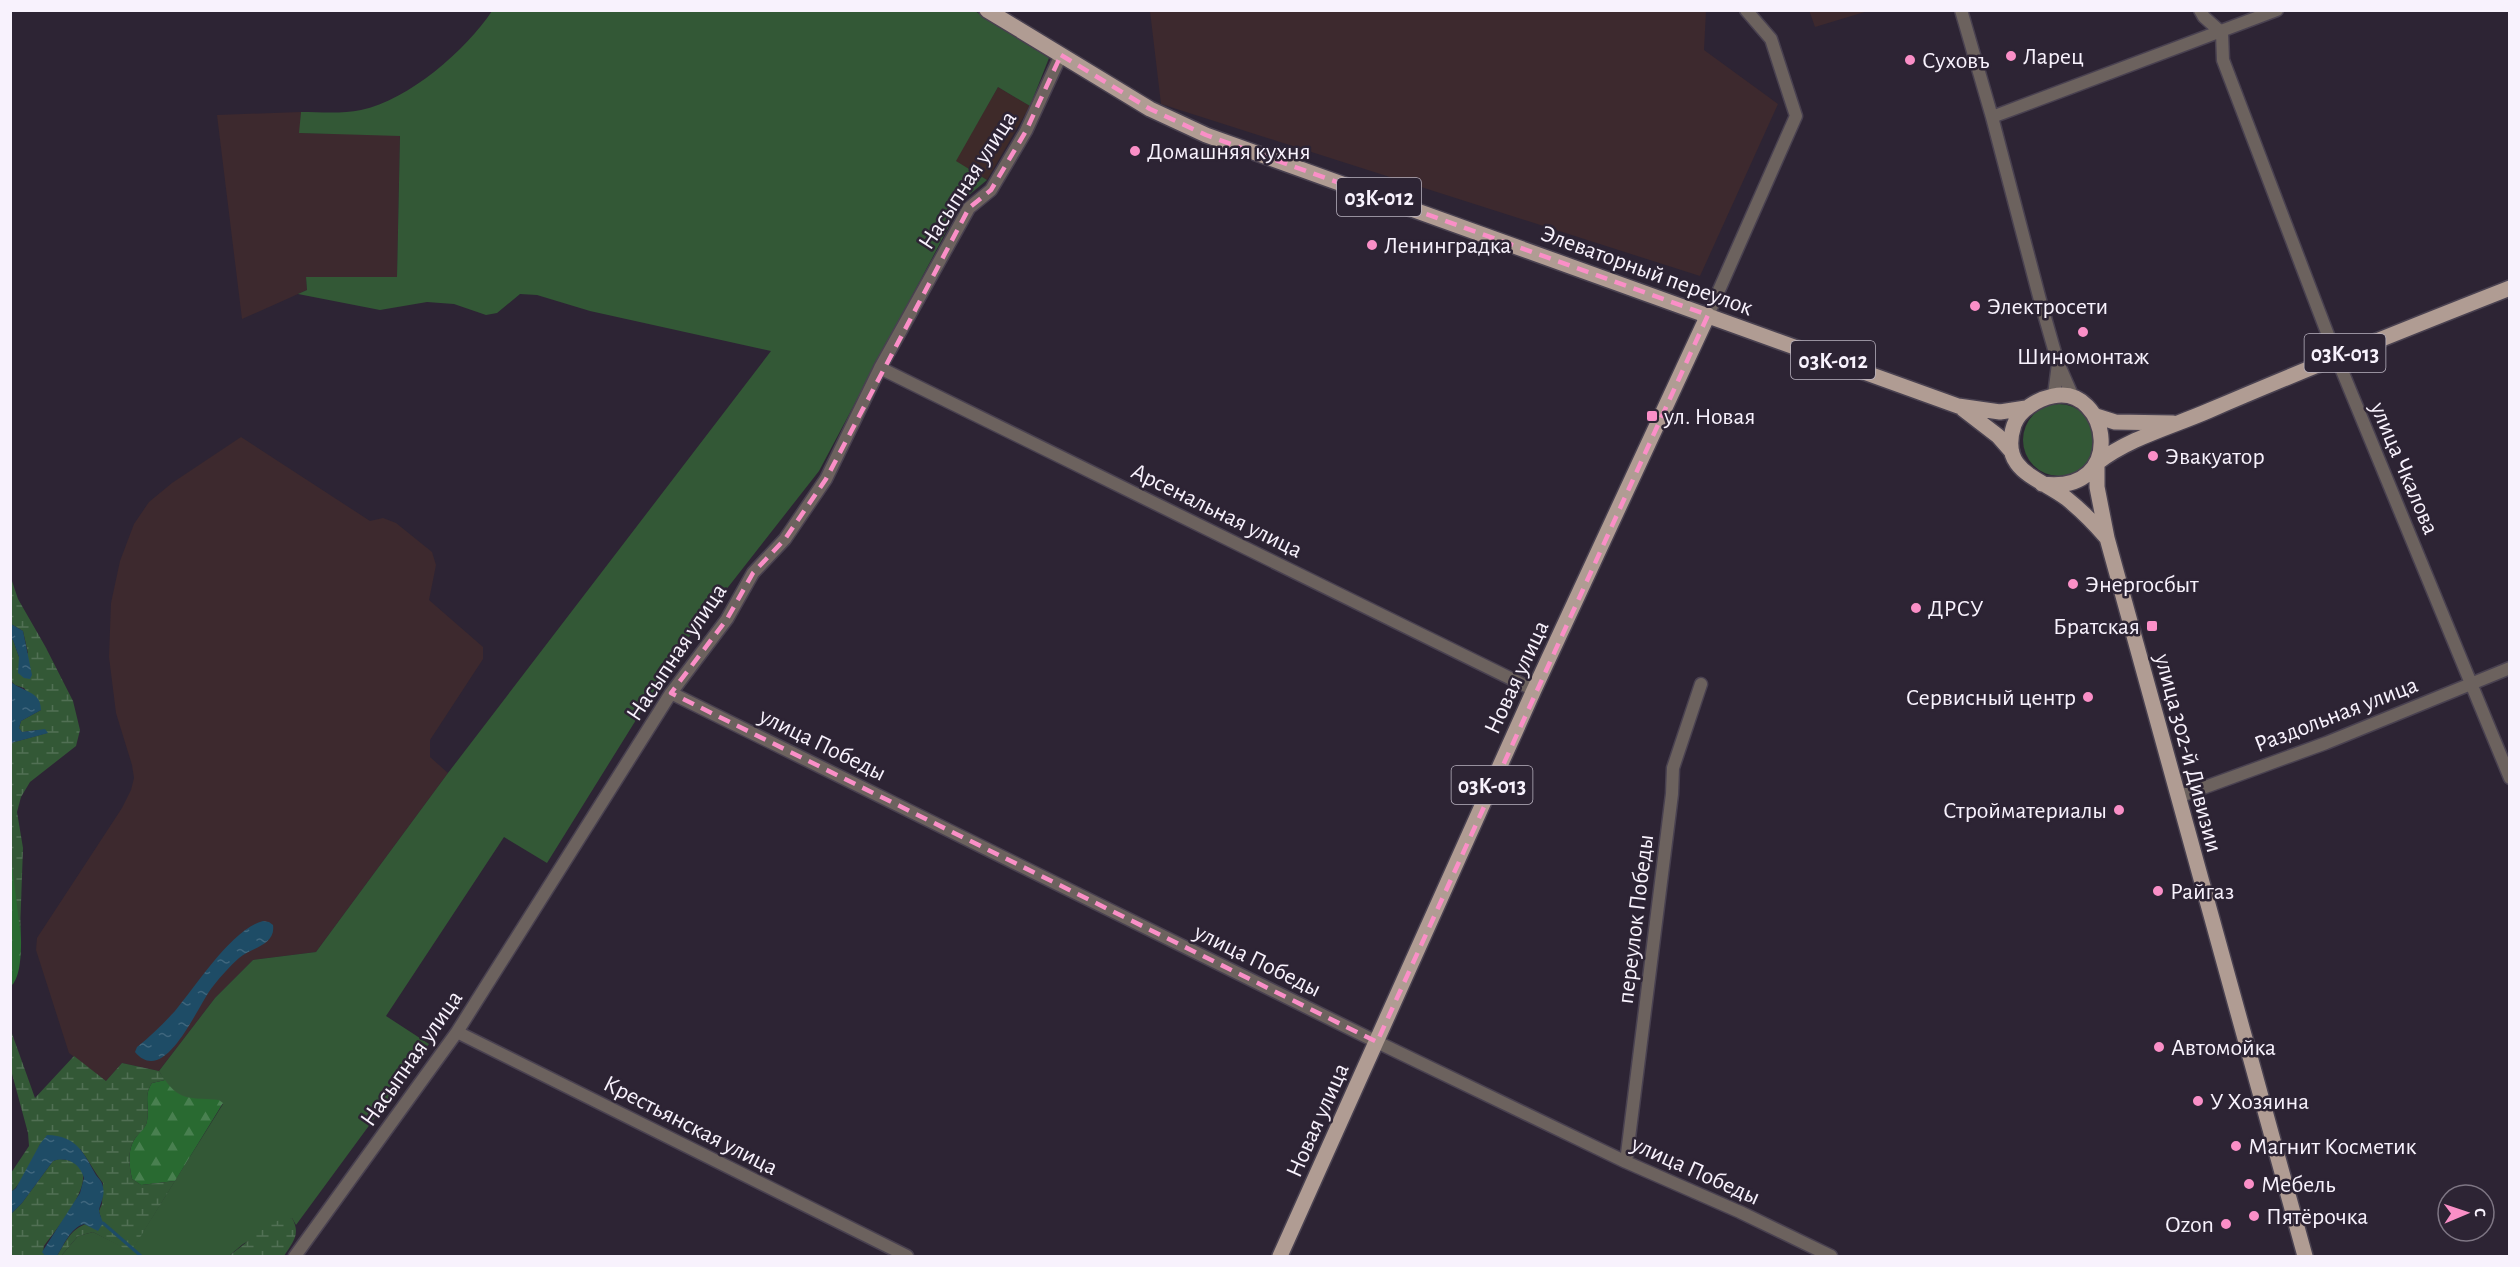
<svg xmlns="http://www.w3.org/2000/svg" width="2520" height="1267" font-family="'Alegreya Sans',sans-serif">
  <style>
    .commercial { fill: #3e2a29 }
    .industrial { fill: #3d292e }
    .grass { fill: #335836 }
    .forest { fill: url(#forest-firs) }
    .wetland { fill: url(#wetland-marsh) }
    .water { fill: url(#water-ripples) }
    .lines { fill: none; stroke-linecap: round; stroke-linejoin: round }
    .stream { stroke: #1e4c66; stroke-width: 3 }
    .minor-casing { stroke: #494150; stroke-width: 15 }
    .primary-casing { stroke: #494150; stroke-width: 18 }
    .minor { stroke: #6c625e; stroke-width: 12 }
    .primary { stroke: #b09c93; stroke-width: 15 }
    .marked { fill: none; stroke: #fa8fc7; stroke-width: 4.5; stroke-dasharray: 12 8; stroke-linejoin: round }
    .poi-dot { fill: #fa8fc7; stroke: #2d2434; stroke-width: 2 }
    .labels { text-anchor: middle; stroke-width: 5; stroke-linejoin: round; paint-order: stroke }
    .shield { fill: #2d2434; stroke: #bbb4c1; stroke-width: 1.5 }
    .shield-label { font-size: 22px; font-weight: bold; fill: #f8f2fd }
    .poi-label { font-size: 24px; fill: #f8f2fd; stroke: #2d2434; text-anchor: start }
    .street-label { font-size: 24px; fill: #f8f2fd; stroke: #2d2434 }
  </style>
  <defs>
    <pattern id="forest-firs" width="22" height="20" patternUnits="userSpaceOnUse" patternTransform="scale(1.5)"><rect width="22" height="20" fill="#296a31"/><path d="M5 1l3.5 6h-7zM16 11l3.5 6h-7z" fill="#498050"/></pattern>
    <pattern id="wetland-marsh" width="20" height="14" patternUnits="userSpaceOnUse" patternTransform="scale(1.5)"><rect width="20" height="14" fill="#335836"/><path d="M1 5h8M5 5V1M11 12h8M15 12V8" fill="none" stroke="#517054"/></pattern>
    <pattern id="water-ripples" width="26" height="14" patternUnits="userSpaceOnUse" patternTransform="scale(1.5)"><rect width="26" height="14" fill="#1e4c66"/><path d="M2 4q2-2 4 0t4 0M15 11q2-2 4 0t4 0" fill="none" stroke="#3f667d"/></pattern>
  </defs>
  <rect width="100%" height="100%" fill="#2d2434"/>
  <path class="commercial" d="M998 87 1030 106 987 180 955 161Z"/>
  <path class="industrial" d="M1809 10H1868V11L1815 27Z
    M1150 11H1706L1704 50 1778 104 1700 276 1161 104Z
    M301 112 300 133 400 135 397 278 306 277 307 290 242 319 217 115Z
    M241 437 370 521 383 518 396 523 432 552 436 565 429 600 483 647V659L430 740V757L448 773 316 952 253 960 215 998 159 1071 122 1063 106 1081 69 1053 36 950 37 938 122 808 131 790 134 778 132 765 116 713 109 657 111 603 120 561 134 524 149 502 172 483Z"/>
  <path class="grass" d="M492 11H975L1049 58 1030 106 998 87 956 161 987 180 963 200 819 471 682 646 547 863 504 837 386 1016 429 1044 296 1225 292 1218 243 1244 229 1256H61L78 1236 93 1232 131 1251 223 1104C207 1098 185 1103 172 1091 167 1086 163 1077 159 1071L215 998 253 960 316 952 448 773 771 351 590 311 537 295 520 294 497 313 486 315 454 304 427 302 380 310 298 294 307 290 306 277H397L400 136 299 133 301 112C320 112 342 114 361 110 409 100 466 50 492 11Z
    M2023 440a36 36 0 1 1 72 0a36 36 0 1 1-72 0Z"/>
  <path class="forest" d="M10 848C16 873 31 969 11 986Z
    M165 1080C181 1103 195 1097 219 1100L223 1103 175 1181 141 1185 132 1179C129 1165 127 1149 136 1137 140 1131 146 1128 147 1121 150 1107 143 1096 152 1083Z"/>
  <path class="wetland" d="M10 575 18 599 45 646 73 701 80 730 76 746 30 782 21 797 17 812 23 848 20 931 10 848 11 743 47 733 37 730 22 732 19 728 21 721 41 710 24 688 15 685 11 681V639L13 640 19 657 28 653 23 631 11 624Z
    M10 1028 35 1098 74 1056 106 1081 122 1063 159 1071 165 1080 152 1083C143 1096 150 1107 147 1121 146 1128 141 1131 136 1137 127 1149 129 1165 132 1179L141 1185 175 1181 131 1252 93 1232 78 1236 61 1256H57C72 1230 73 1228 101 1218L99 1211 102 1204 103 1183C94 1172 89 1160 80 1149L40 1144C33 1159 24 1181 11 1192V1173L29 1146 28 1133 11 1070Z
    M59 1159C115 1162 58 1226 44 1246L43 1252 45 1256H11V1214L22 1203 53 1161Z
    M292 1218C301 1234 293 1242 284 1256H229L272 1222Z"/>
  <path class="water" d="M11 624 23 631 32 675 30 679 24 678 18 673 19 657 13 640 11 639Z
    M10 681C21 692 41 690 41 710L21 721 19 728 22 732 45 729 48 733 11 743Z
    M263 921 269 922 273 925C276 945 251 948 239 958 230 966 221 976 214 985 199 1001 166 1089 135 1052L137 1047C151 1036 163 1024 175 1011 196 986 232 929 263 921Z
    M47 1135C77 1136 83 1152 96 1175 99 1179 102 1181 103 1187 105 1196 101 1201 99 1210 99 1213 102 1219 103 1223L98 1231 84 1224C70 1228 64 1245 57 1256H45L42 1252 80 1193 84 1178C80 1164 68 1156 53 1161L22 1203 11 1214V1192L16 1188 40 1144Z"/>
  <g class="lines">
    <path class="stream" d="M103 1223 141 1256"/>
    <g class="minor-casing">
      <path id="minor" d="M1961 10 1992 117 2040 300 2058 363 2073 397
        M2200 10 2204 17 2222 33 2223 60 2336 356 2510 778
        M1992 117 2277 10
        M1708 315 1796 116 1771 39 1746 10
        M880 368 1534 690
        M2054 395 2058 364
        M671 693 1377 1042 1626 1162 1740 1212 1831 1256
        M2178 797 2326 743 2510 668
        M457 1032 907 1256
        M1626 1162 1672 794 1673 768 1701 684
        M295 1256 457 1032 671 693 727 619 753 573 785 539 826 479 880 368 969 208 991 190 1026 131 1061 55"/>
    </g>
    <g class="primary-casing">
      <path id="primary" d="M987 10 1150 109 1206 135 1958 406 2000 412 2026 408
        M1963 409 1998 436 2012 452
        M2096 416 2115 422 2173 423
        M2042 484C2129 495 2109 384 2053 396 2038 399 2019 410 2014 425 1999 471 2038 477 2066 498 2081 510 2093 522 2106 537
        M1280 1256 1534 690 1708 315
        M2305 1256 2107 538 2097 487V463C2129 438 2171 427 2208 411 2308 368 2408 328 2510 288"/>
    </g>
    <use href="#minor" class="minor"/>
    <use href="#primary" class="primary"/>
  </g>
  <path class="marked" d="M1061 55 1150 109 1206 135 1708 315 1377 1042 671 693 727 619 753 573 785 539 826 479 969 208 991 190 1026 131Z"/>
  <g class="poi-dot">
    <circle cx="2011" cy="56" r="6"/>
    <circle cx="1910" cy="60" r="6"/>
    <circle cx="1135" cy="151" r="6"/>
    <circle cx="1372" cy="245" r="6"/>
    <circle cx="1975" cy="306" r="6"/>
    <circle cx="2083" cy="332" r="6"/>
    <rect x="1646" y="410" width="12" height="12" rx="3"/>
    <circle cx="2153" cy="456" r="6"/>
    <circle cx="2073" cy="584" r="6"/>
    <circle cx="1916" cy="608" r="6"/>
    <rect x="2146" y="620" width="12" height="12" rx="3"/>
    <circle cx="2088" cy="697" r="6"/>
    <circle cx="2119" cy="810" r="6"/>
    <circle cx="2158" cy="891" r="6"/>
    <circle cx="2159" cy="1047" r="6"/>
    <circle cx="2198" cy="1101" r="6"/>
    <circle cx="2236" cy="1146" r="6"/>
    <circle cx="2249" cy="1184" r="6"/>
    <circle cx="2254" cy="1216" r="6"/>
    <circle cx="2226" cy="1224" r="6"/>
  </g>
  <g class="labels">
    <g class="shield">
      <rect x="1337" y="178" width="84" height="38" rx="4.5"/>
      <rect x="2304.5" y="334" width="81" height="38" rx="4.5"/>
      <rect x="1791" y="341" width="84" height="38" rx="4.5"/>
      <rect x="1451.5" y="766" width="81" height="38" rx="4.5"/>
    </g>
    <g class="shield-label">
      <text x="1379" y="205">03К-012</text>
      <text x="2345" y="361">03К-013</text>
      <text x="1833" y="368">03К-012</text>
      <text x="1492" y="793">03К-013</text>
    </g>
    <g class="poi-label">
      <text x="2023" y="64">Ларец</text>
      <text x="1922" y="68">Суховъ</text>
      <text x="1147" y="159">Домашняя кухня</text>
      <text x="1384" y="253">Ленинградка</text>
      <text x="1987" y="314">Электросети</text>
      <text x="2083" y="364" text-anchor="middle">Шиномонтаж</text>
      <text x="1664" y="424">ул. Новая</text>
      <text x="2165" y="464">Эвакуатор</text>
      <text x="2085" y="592">Энергосбыт</text>
      <text x="1928" y="616">ДРСУ</text>
      <text x="2140" y="634" text-anchor="end">Братская</text>
      <text x="2076" y="705" text-anchor="end">Сервисный центр</text>
      <text x="2107" y="818" text-anchor="end">Стройматериалы</text>
      <text x="2170" y="899">Райгаз</text>
      <text x="2171" y="1055">Автомойка</text>
      <text x="2210" y="1109">У Хозяина</text>
      <text x="2248" y="1154">Магнит Косметик</text>
      <text x="2261" y="1192">Мебель</text>
      <text x="2266" y="1224">Пятёрочка</text>
      <text x="2214" y="1232" text-anchor="end">Ozon</text>
    </g>
    <g class="street-label">
      <text transform="translate(967 180) rotate(-57)" y="8">Насыпная улица</text>
      <text transform="translate(1647 270) rotate(20)" y="8">Элеваторный переулок</text>
      <text transform="translate(2405 468) rotate(67)" y="8">улица Чкалова</text>
      <text transform="translate(1217 510) rotate(26)" y="8">Арсенальная улица</text>
      <text transform="translate(676 652) rotate(-56)" y="8">Насыпная улица</text>
      <text transform="translate(1516 677) rotate(-65)" y="8">Новая улица</text>
      <text transform="translate(2336 714) rotate(-21)" y="8">Раздольная улица</text>
      <text transform="translate(823 744) rotate(26)" y="8">улица Победы</text>
      <text transform="translate(2189 753) rotate(75)" y="8">улица 302-й Дивизии</text>
      <text transform="translate(1635 919) rotate(-83)" y="8">переулок Победы</text>
      <text transform="translate(1258 960) rotate(26)" y="8">улица Победы</text>
      <text transform="translate(411 1058) rotate(-55)" y="8">Насыпная улица</text>
      <text transform="translate(1317 1120) rotate(-66)" y="8">Новая улица</text>
      <text transform="translate(691 1125) rotate(27)" y="8">Крестьянская улица</text>
      <text transform="translate(1696 1170) rotate(24)" y="8">улица Победы</text>
    </g>
  </g>
  <rect width="2520" height="1267" fill="none" stroke="#f8f2fd" stroke-width="24"/>
  <g transform="translate(2466 1213) rotate(88)"><circle r="28" fill="#2d2434" stroke="#7e7684" stroke-width="1.5"/>
  <path d="M0-4.5L10 22L0 15L-10 22Z" fill="#fa8fc7"/>
  <text y="-9" font-size="16" font-weight="bold" text-anchor="middle" fill="#f8f2fd">С</text>
  </g>
</svg>
